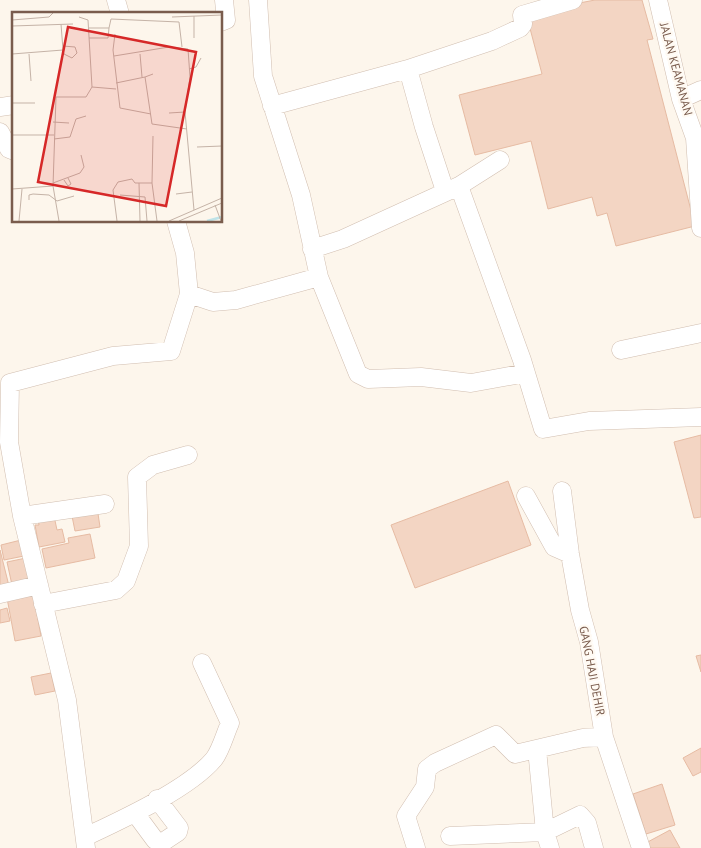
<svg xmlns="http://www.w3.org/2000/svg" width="701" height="848" font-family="'PT Sans',sans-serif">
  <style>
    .building { fill: #f3d5c3; stroke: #e6bba3 }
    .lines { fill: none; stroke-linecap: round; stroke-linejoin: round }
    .minor-casing { stroke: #d1beb0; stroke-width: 19 }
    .minor { stroke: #fff; stroke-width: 18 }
    .labels { text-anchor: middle; stroke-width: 4.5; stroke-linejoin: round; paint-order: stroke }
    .street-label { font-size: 12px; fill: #7a5c4d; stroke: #fffaf3 }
    .inset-river { fill: none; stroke: #bfe3e8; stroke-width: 2.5 }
    .inset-road { fill: none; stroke: #c5b3a7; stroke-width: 1 }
    .view { fill: #d62828; fill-opacity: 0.15; stroke: #d62828; stroke-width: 2.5 }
    .inset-edge { fill: none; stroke: #7a5c4d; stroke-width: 2.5 }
  </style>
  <rect width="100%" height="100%" fill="#fdf6ec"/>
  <path class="building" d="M595 0H642L653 39 647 40 695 226 616 246 607 213 597 216 592 197 548 209 531 141 475 155 459 95 542 74 527 17 543 10Z
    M701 435V517L694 518 674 442Z
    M508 481 531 545 415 588 391 525Z
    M97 507 100 527 75 531 71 511Z
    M54 516 57 530 62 529 65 542 39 547 35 525H39L38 519Z
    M90 534 95 558 46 568 42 549 69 543 68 538Z
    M21 540 24 556 4 560 1 545Z
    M0 550 9 586 0 588Z
    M26 558 31 580 12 585 7 562Z
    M33 593 41 636 15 641 7 598Z
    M7 608 10 621 0 623V610Z
    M701 655V672L696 656Z
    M51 673 55 691 35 695 31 677Z
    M701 748V772L693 776 683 758Z
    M662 784 675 825 646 834 633 794Z
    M670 830 680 848H646L644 844Z"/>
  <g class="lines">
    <g class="minor-casing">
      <path id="minor" d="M116 0 120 14
        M258 0 263 76 301 195 319 277 358 374 368 379 421 377 471 383 526 373
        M658 0 681 99 695 138 701 228
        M221 22 226 20 224 0
        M408 69 424 127 445 191
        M681 99 701 90
        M272 106 408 69 492 41 520 28 523 24 522 15 573 0
        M0 107 14 105
        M0 132 9 149 14 151
        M500 160 459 186 522 360 543 429 589 421 701 417
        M176 221 185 253 189 294
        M312 249 343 239 459 186
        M621 350 701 333
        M562 491 570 554 580 610 589 642 604 737 641 848
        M526 496 554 547 570 554
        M22 516 105 504
        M0 594 39 585
        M43 604 116 590 126 581 139 546 137 477 153 465 188 455
        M537 749 545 832 550 848
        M135 813 155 840 163 842 178 832 179 828 157 799
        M450 836 545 832 580 815 587 823 594 848
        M85 837C121 820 189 789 214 759 221 750 225 734 230 723L202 663
        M86 848 67 700 22 516 9 442 10 383 113 356 171 351 189 294 213 302 236 300 319 277
        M416 848 406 816 425 787 427 769 435 763 496 735 515 754 583 738 604 737"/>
    </g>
    <use href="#minor" class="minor"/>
  </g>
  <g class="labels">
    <g class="street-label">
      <text transform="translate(676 69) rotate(75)" y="4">JALAN KEAMANAN</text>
      <text transform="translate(592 671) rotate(79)" y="4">GANG HAJI DEHIR</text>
    </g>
  </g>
  <g transform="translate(12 12)">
    <rect width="210" height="210" fill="#fdf6ec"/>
    <path class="inset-river" d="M195 209 210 205"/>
    <path class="inset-road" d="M182 4V26M67 5 76 8 80 75M160 5 210 3M0 8 37 5 41 1M49 12 51 38 52 42 60 46 65 41 63 35 51 34M0 14 61 12M77 16H97L99 7 167 10 170 35M103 22 101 38 108 96 139 102M77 26H96L97 16M0 42 51 38M17 42 19 69M128 42 130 65M102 44 157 35 176 37 178 65 173 100 182 198M177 57 184 55 189 46M141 62 133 65 140 112 175 117M104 71 133 65M0 91H23M157 101 173 100M41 110 57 111M0 123H42M141 124 140 171 145 209M42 127 58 125 64 107 74 104M185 135 210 134M52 168 56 174 59 172 56 166M41 171 68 161 72 155 69 143M127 171 128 209M0 177 41 174M164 182 180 180M108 183 133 185 135 209M17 188V183L21 182 37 183 45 189 62 184M203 193 209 209M7 209 10 177M47 209 41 174 44 85H74L80 75 104 77M105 209 101 178 106 170 120 167 123 171H140M157 209 210 186M167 209 210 191"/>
    <path class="view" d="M56 15 184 40 154 194 26 170Z"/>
    <rect width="210" height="210" class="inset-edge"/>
  </g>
</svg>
